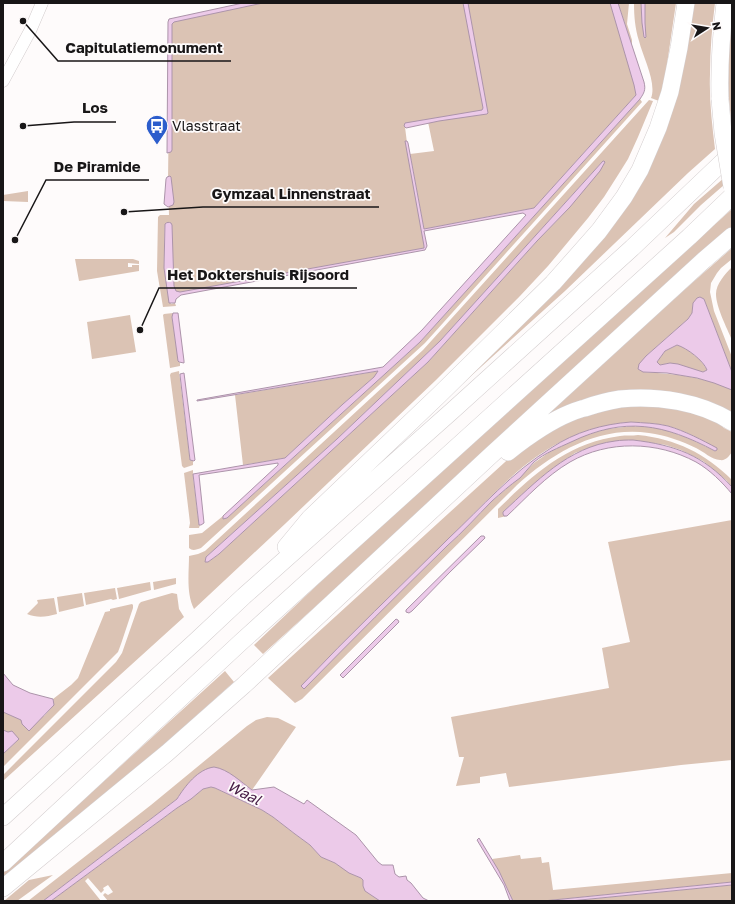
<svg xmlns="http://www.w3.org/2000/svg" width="735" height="904" font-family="'Golos Text',sans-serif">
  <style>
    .green { fill: #dbc3b4; fill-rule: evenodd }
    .water { fill: #eccae9; stroke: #ac94aa; fill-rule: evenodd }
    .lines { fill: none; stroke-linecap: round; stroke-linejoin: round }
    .minor-casing { stroke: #d3cdce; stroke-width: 13 }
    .highway-casing { stroke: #d3cdce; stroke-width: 18 }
    .minor { stroke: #fff; stroke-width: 12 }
    .highway { stroke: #fff; stroke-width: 17 }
    .highway-bridge-casing { stroke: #d3cdce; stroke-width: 18; stroke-linecap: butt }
    .highway-bridge { stroke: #fff; stroke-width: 17 }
    .labels { text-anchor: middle; stroke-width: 3.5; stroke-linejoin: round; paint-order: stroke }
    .poi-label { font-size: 14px; fill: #181617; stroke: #fefbfb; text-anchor: start }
    .water-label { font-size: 15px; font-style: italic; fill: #461c45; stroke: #fefbfb }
    .leader { fill: none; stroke: #181617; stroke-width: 1.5 }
    .callout-dot { fill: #181617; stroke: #fefbfb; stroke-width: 1.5 }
    .callout-label { font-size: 15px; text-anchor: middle; font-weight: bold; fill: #181617; stroke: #fefbfb; stroke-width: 3.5; stroke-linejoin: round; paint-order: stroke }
  </style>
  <rect width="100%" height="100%" fill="#fefbfb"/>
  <path class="green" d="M256 3H614L635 86 636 95 534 208 424 229 410 154 434 151 428 122 405 127 407 143 425 248 173 294 165 224 164 268 171 304 175 303 176 306 163 307 157 271 158 217 160 215H169L168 180 170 26 173 21Z
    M618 3H629L627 24 632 40V45Z
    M634 3H676L666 71 659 101 651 98C657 83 643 57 639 41 635 28 634 16 634 3Z
    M693 3H715C712 27 710 50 710 74 709 99 712 124 715 149L688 173 565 291 388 451 624 210Z
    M732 3V132L729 99 727 68Z
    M640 99 642 102 425 343 201 548C196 550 192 551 189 548V535L202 533 223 516V519L227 518 420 342Z
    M649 100 653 101 638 137 628 159 618 175 604 197 588 218 548 266 520 296 436 380 286 523 194 609C186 593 189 573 189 556L198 554 205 551 423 350ZM603 161 570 207 537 241 428 362 219 554 208 562 206 557 337 439 440 341Z
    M732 171V178L701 205 674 232 665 238 694 204Z
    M28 191V202L3 201V195Z
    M732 209V230L263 654 254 645 353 551 555 367Z
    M732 248V259L721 268 717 273 711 283 710 292 714 311 732 357V372L704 299 699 297 693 303 692 313 688 319 646 356 643 372C674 374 702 376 730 389L732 390V417L663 395 527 431 692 283Z
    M75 259H133L139 261V264L128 263V267H132V265H139V271L79 281Z
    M732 267V340C727 328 716 307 716 294 716 284 725 274 732 267Z
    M173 313 172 317 179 362 180 363V366L170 368 163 315 164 314Z
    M130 315 136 352 92 359 87 322Z
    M677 345C687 348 703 360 707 370L703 372 670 363 660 365 657 362 665 351Z
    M179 371 190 460 193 461V465L184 468 182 466 170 375 171 373Z
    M379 371 374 377 343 404 285 458 243 465 235 395Z
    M622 406 673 407 716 421 724 428 732 432V452C729 456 726 461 720 460 712 460 703 451 696 448 682 441 665 435 649 433 598 426 554 452 517 485L302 699 295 703 268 678 517 451 566 422ZM631 422C644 423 656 423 668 426 686 431 702 440 717 449L715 451 688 438 674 433 659 428 633 426 607 429 586 435 551 451 534 463 520 477 491 502 465 529 379 612 304 689 301 686C351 634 402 584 454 534 485 503 515 468 553 446 578 432 603 424 631 422Z
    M638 435C676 439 705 453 732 480V487L726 480 703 461 681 450 666 445 633 440 600 444 575 453 544 475 503 512V514L504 515 507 516 498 518V509C534 474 567 443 620 436 626 435 632 436 638 435Z
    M193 470V476L199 525H200L199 528H189L190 523 184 473Z
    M732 520V760L681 765 509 787 506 773 480 777V783L456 786 464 757H459L451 717 609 688 602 648 630 642 608 542Z
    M176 578V584L154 590 153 582Z
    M150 582 151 590 119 599 117 588Z
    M115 588 117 599 113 600 111 599 86 605 84 593Z
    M82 593 84 606 59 612 57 597Z
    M172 593 177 594 179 609 184 617 3 781V775L116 662 122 653 139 604 141 602Z
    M54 598 57 614C46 617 37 618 27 614L38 603 37 600Z
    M132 604 133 605V608L121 644 118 652 3 767V754L19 739 3 730V712L22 720 44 716 54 705 53 699 71 685 78 678 105 612 110 611V609Z
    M225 671 234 682 136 770 3 880V873Z
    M267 717 278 718 296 727 252 790 233 776 184 789 177 799 43 901H28L151 805 247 726 256 720Z
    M211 787 215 788 262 810 273 817 295 834 310 845 321 857 335 863 354 875 361 878 363 880V886L367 892 380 901H131L124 900 108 901 103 895 105 893 108 895 113 892 108 885 103 888 104 890 101 893 88 878 85 881 101 901H51L177 808 191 799 203 789Z
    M520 855 521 859 541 857 542 863 549 862 553 890 732 873V882L543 901H513L506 886 492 859Z
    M53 875 17 901H4L29 880Z
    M732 885V901H570Z"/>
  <path class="water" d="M243 3H263L174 22 172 24V150L171 152 167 153 168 22 169 19Z
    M463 3H468L488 113 487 114 439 121 406 128 404 126 405 123 482 110 483 108Z
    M610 3H618L644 82C646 90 644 93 640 99L420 342 227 518 223 519V516L278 465V463L199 475 204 523 201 525H199L193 474 285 458 343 404 374 377 378 371 197 401V400L383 367 422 330 526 215 523 213 424 231 427 246 425 250 181 295 176 299 175 303H169L164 268 165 224C167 222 169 222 171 223L172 225 174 286 176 291 180 292 424 248V246L405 141H407L408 143 424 229 534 208 636 95 634 85Z
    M641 3H645V23L646 37 645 38 644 37 642 23Z
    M603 161H604L605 162 600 171 570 207 537 241 428 362 219 554 208 562H205L206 557 337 439 440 341Z
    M170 176 171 177 174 202 173 205 168 207 164 204 166 179 167 177Z
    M700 297 704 299 732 372V390L714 383 697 378 667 373 643 372 638 369 639 364 646 356 688 319 692 313 693 303 697 298ZM677 345C687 348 704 361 707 370L703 372 678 364 670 363 660 365 657 362 665 351Z
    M173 313H178L184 361V363L179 362 178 361 172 317Z
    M184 373 195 460 194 461 190 460 180 375V374Z
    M631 422C644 423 656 423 668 426 685 431 702 440 717 448V450L715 451C664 424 625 416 571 442 558 448 545 453 534 462 529 467 525 473 520 478 510 485 501 493 492 501 477 516 463 532 447 546 399 593 351 641 304 689L301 686C349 635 400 587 449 538 482 507 512 472 551 448 575 432 603 424 631 422Z
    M633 440C675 445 703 455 732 487V494C722 482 710 470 696 462 657 441 608 440 570 462 546 476 527 497 507 516H504L503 514V512C536 482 568 447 615 441 621 440 627 440 633 440Z
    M481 536H484L485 538 450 572 412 611 409 613 406 612V610Z
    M396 619 398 620 399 622 343 678 340 675Z
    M3 673 13 685 30 693 53 699 54 705 29 731 22 724 21 720 3 712Z
    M3 730 8 732 12 731 19 739 3 754Z
    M214 767C228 769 241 782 252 790L274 787 304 804 307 800 356 835 378 862 382 865H393L395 874 399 877 406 876 407 880 411 883 423 898 429 901H380L365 891 363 886V880L361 878 349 873 335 863 321 857 310 845 295 834 273 817 262 810 215 788 211 787 203 789 191 799 177 808 51 901H43L177 799C185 786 198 769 214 767Z
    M479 838 499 871 513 901H510L504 885 477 840Z
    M732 882V885L570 901H543Z"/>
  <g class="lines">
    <g class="minor-casing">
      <path id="minor" d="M3 81 30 31 42 3"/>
    </g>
    <g class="highway-casing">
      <path id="highway" d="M720 99C719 66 721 36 725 3
        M508 452C527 437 548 422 570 413 575 411 580 409 585 408 596 404 608 401 620 399 657 395 701 402 732 422
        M286 547 310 518 439 395 553 283 599 231 624 197 640 170 658 128 670 92 679 48 686 3
        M3 817 196 641 244 596 452 411 632 248 732 153
        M3 863 241 642 689 237 732 196
        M3 888 167 753 244 685 489 457 704 260 732 236"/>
    </g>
    <use href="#minor" class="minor"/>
    <use href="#highway" class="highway"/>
    <g class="highway-bridge-casing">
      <path id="highway-bridge" d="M720 99 723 133 732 187"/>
    </g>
    <use href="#highway-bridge" class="highway-bridge"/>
  </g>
  <defs>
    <g id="bus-pin" transform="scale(1.15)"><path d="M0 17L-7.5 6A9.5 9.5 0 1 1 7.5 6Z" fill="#2c5dcc" stroke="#fefbfb"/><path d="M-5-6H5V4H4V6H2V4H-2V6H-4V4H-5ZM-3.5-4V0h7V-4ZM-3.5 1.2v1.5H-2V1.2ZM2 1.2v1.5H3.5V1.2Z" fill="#fff"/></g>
  </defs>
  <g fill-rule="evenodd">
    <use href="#bus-pin" x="157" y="126"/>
  </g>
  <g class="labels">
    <g class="poi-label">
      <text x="172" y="131">Vlasstraat</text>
    </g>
    <g class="water-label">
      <text transform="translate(244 793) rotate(27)" y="5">Waal</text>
    </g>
  </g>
  <path class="leader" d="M23 21L58 61H231M23 126L74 122H116M15 240L46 180H149M124 212L203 207H379M140 330L159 288H357"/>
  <g class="callout-dot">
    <circle cx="23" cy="21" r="4"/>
    <circle cx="23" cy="126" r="4"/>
    <circle cx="15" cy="240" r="4"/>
    <circle cx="124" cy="212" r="4"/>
    <circle cx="140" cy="330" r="4"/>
  </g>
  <g class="callout-label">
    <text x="144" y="53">Capitulatiemonument</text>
    <text x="95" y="113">Los</text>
    <text x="97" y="172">De Piramide</text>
    <text x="291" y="199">Gymzaal Linnenstraat</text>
    <text x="258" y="280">Het Doktershuis Rijsoord</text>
  </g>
  <rect width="735" height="904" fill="none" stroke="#181617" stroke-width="8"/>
  <g transform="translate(707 28) rotate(78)" stroke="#fefbfb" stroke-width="3" paint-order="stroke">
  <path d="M0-3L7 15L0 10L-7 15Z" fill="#181617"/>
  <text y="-6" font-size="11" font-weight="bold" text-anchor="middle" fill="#181617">N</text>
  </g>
</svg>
